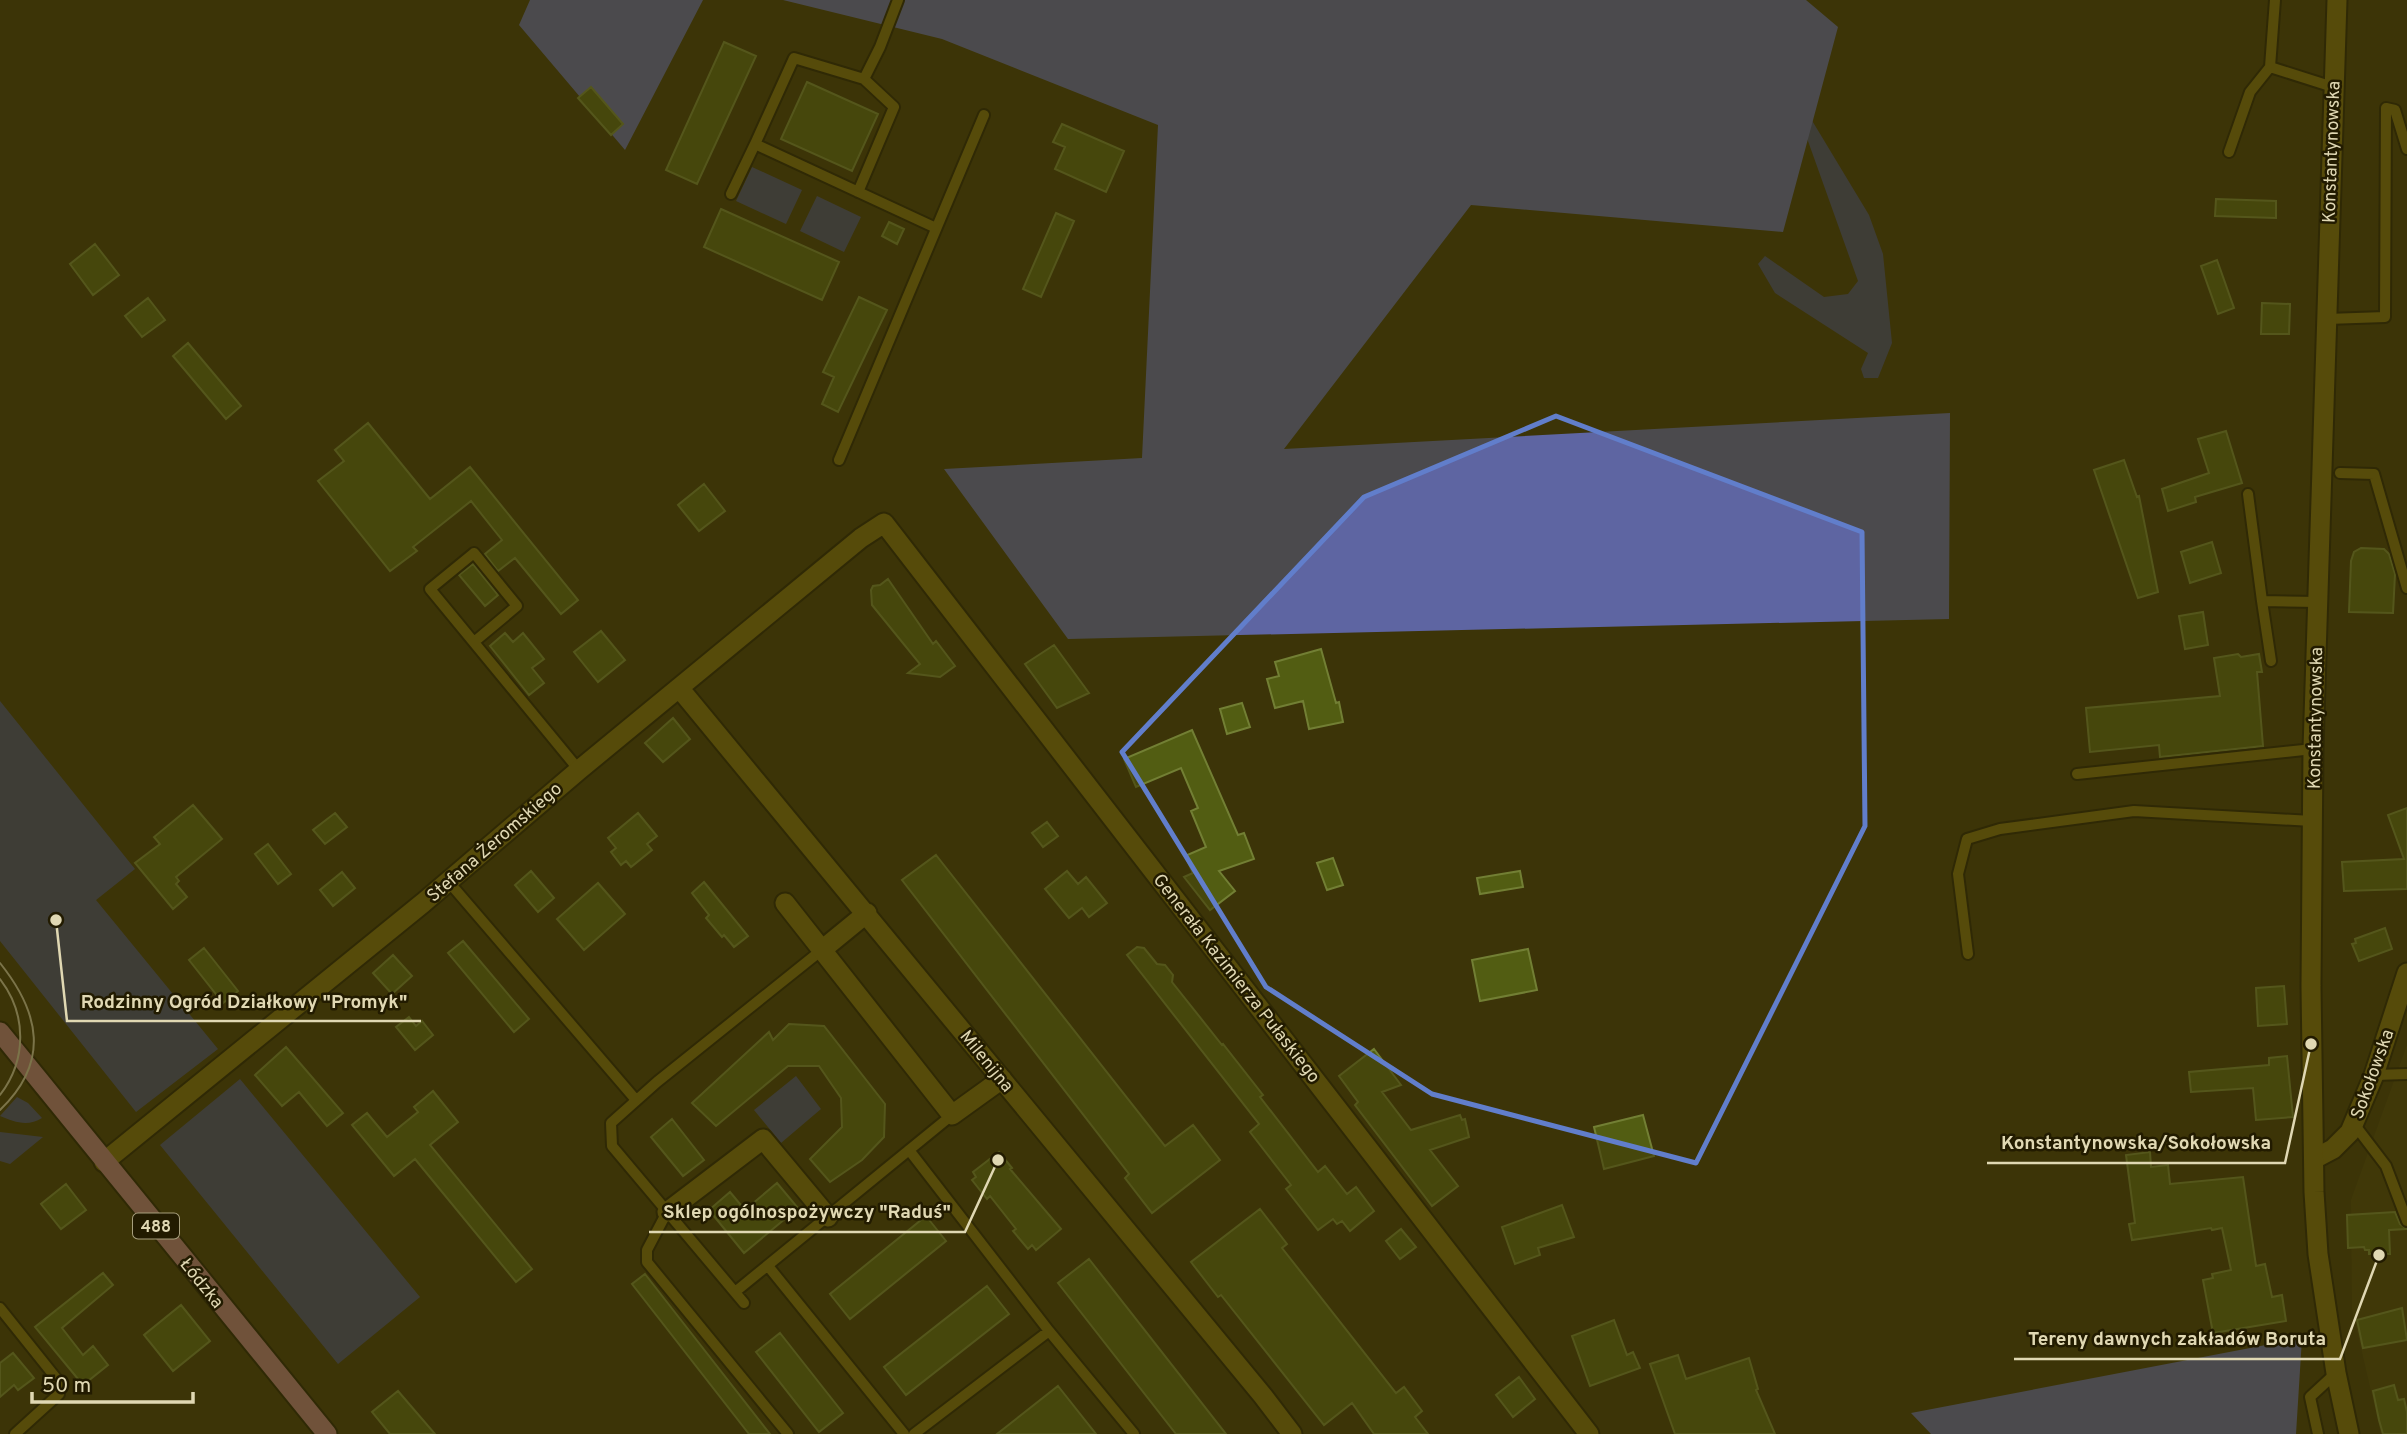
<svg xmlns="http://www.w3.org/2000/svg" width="2407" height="1434" font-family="Overpass,sans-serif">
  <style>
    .built { fill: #463d0b }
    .green { fill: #424770 }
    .forest { fill: #5e65a2 }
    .building { fill: #525d12; stroke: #727f34; stroke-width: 2 }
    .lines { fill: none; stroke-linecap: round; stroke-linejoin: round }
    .service-casing { stroke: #211b03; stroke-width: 14 }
    .minor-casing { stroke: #211b03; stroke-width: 23 }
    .secondary-casing { stroke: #211b03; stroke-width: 23 }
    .primary-casing { stroke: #211b03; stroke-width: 23 }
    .service { stroke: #76660e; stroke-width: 10 }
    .minor { stroke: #76660e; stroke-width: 19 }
    .secondary { stroke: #76660e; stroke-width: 19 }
    .primary { stroke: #af7778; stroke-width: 19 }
    .tram { stroke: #c8c09a; stroke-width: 2 }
    .marked { fill: none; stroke: #617ecb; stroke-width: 5; stroke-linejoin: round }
    .labels { text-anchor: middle; stroke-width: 5; stroke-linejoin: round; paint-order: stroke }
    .shield { fill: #221b00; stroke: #a79f7d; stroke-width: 2 }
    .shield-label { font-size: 16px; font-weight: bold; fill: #e0d8b3 }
    .street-label { font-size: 18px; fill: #e0d8b3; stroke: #221b00 }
    .leader { fill: none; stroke: #e0d8b3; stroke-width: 2.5 }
    .callout-dot { fill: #e0d8b3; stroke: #221b00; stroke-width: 2.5 }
    .callout-label { font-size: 19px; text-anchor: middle; font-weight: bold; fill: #e0d8b3; stroke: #221b00; stroke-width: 5; stroke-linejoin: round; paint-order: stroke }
  </style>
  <rect width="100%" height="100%" fill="#3c3408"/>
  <path class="built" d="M2407 1045V1434H2381L2352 1309 2351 1200Z"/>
  <path class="green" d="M1793 99H1799L1869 215 1883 254 1892 343 1878 378H1864L1861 369 1868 353 1775 293 1758 264 1765 256 1824 297 1848 294 1858 281Z
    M752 167 802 190 786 224 736 201Z
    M817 196 861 217 844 252 800 231Z
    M0 701 135 869 96 900 218 1049 136 1112 0 941Z
    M796 1076 821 1109 781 1143 754 1110Z
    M240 1079 420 1297 338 1364 160 1145Z
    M17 1097 28 1103 42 1118C28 1127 14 1122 0 1116Z
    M0 1132 43 1137 10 1164 0 1161Z"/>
  <path class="forest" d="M530 0H703L625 150 519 25Z
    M783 0H1806L1838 27 1783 232 1471 205 1284 449 1950 413 1949 619 1068 639 944 469 1142 458 1158 125 942 39Z
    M2302 1338 2296 1434H1931L1911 1413Z"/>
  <path class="building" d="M724 42 756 56 697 184 666 170Z
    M807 82 878 114 852 171 781 139Z
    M591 87 623 124 611 135 578 98Z
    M1062 124 1124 151 1106 192 1055 169 1065 147 1053 142Z
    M2216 199 2276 201V218L2215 216Z
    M721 209 839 262 822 300 704 247Z
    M1056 213 1074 221 1041 297 1023 289Z
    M889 222 904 229 897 244 882 236Z
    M95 244 119 275 93 295 70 264Z
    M2217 260 2234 308 2218 314 2201 266Z
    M859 297 887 310 838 412 822 404 834 377 823 372Z
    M148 298 165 320 142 337 125 316Z
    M2262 303 2290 304 2289 334H2261Z
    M188 343 241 406 226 419 173 356Z
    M368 423 430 499 470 467 578 600 561 614 515 558 498 571 485 554 502 540 471 501 413 547 417 551 390 571 318 481 344 461 335 450Z
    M2226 431 2242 483 2195 497 2196 502 2168 511 2162 489 2209 473 2198 439Z
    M2124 460 2137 497 2139 496 2158 592 2138 598 2094 470Z
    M704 484 725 511 699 531 678 505Z
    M2212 542 2221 573 2190 583 2181 552Z
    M2361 548 2384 549 2389 554 2395 574 2393 613 2349 612 2351 561 2354 552Z
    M473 564 498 595 485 606 459 575Z
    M888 579 933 644 936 641 955 666 940 677 908 673 920 664 872 605 871 590 873 586 880 585Z
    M2203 612 2208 645 2185 649 2179 616Z
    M601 631 625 660 598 682 574 652Z
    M505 633 513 642 523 633 544 659 532 668 544 683 529 695 490 646Z
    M1054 645 1089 693 1057 708 1025 664Z
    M1321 649 1336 703 1339 702 1343 722 1309 729 1303 701 1275 708 1267 679 1279 676 1275 662Z
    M2238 654 2241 657 2259 654 2262 672H2257L2263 746 2160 757 2159 745 2090 752 2086 708 2220 696 2214 658Z
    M1242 703 1250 727 1227 734 1220 709Z
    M673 718 690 739 663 762 645 743Z
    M1192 730 1238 835 1244 833 1254 859 1219 871 1235 891 1210 910 1184 877 1193 873 1185 856 1206 847 1191 811 1198 808 1181 768 1136 787 1124 759Z
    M193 805 222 839 176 877 179 881 176 884 187 897 173 909 135 863 160 844 154 837Z
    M2407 808V889L2344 891 2342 862 2404 859 2388 815Z
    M335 813 347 827 325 844 313 830Z
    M638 813 657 836 647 844 652 850 631 867 626 861 621 865 611 852 616 848 608 838Z
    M1047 822 1058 836 1043 847 1032 833Z
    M268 844 291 874 278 884 255 854Z
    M936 855 1165 1146 1193 1125 1220 1160 1152 1213 1125 1178 1129 1174 902 880Z
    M1333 858 1343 885 1327 890 1317 863Z
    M531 871 554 898 538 912 515 885Z
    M1067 871 1078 884 1086 877 1107 903 1089 917 1082 908 1069 918 1045 889Z
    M1520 871 1523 887 1480 894 1477 878Z
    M342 872 355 888 333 906 320 890Z
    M704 882 748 936 734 947 724 935 722 937 706 918 709 915 692 893Z
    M598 883 625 914 584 950 557 919Z
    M2385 928 2392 949 2359 961 2352 944 2356 943 2355 939Z
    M463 941 529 1019 514 1032 448 953Z
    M1137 947 1144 948 1157 964 1165 965 1173 975 1172 982 1222 1045 1223 1044 1263 1095 1260 1097 1318 1172 1325 1166 1347 1194 1356 1187 1374 1211 1350 1231 1342 1221 1337 1224 1333 1219 1318 1230 1286 1189 1291 1185 1250 1132 1259 1124 1127 955Z
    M204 948 238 991 223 1003 189 960Z
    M1528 949 1537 990 1480 1001 1472 960Z
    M393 955 412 976 392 994 373 973Z
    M2284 986 2287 1024 2258 1026 2256 988Z
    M409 1017 416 1026 422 1021 433 1035 415 1050 396 1027Z
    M789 1024 824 1026 885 1104 884 1137 862 1160 830 1182 810 1159 842 1127 841 1098 819 1066H788L716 1126 692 1103 769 1032 773 1040Z
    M286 1047 343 1113 327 1126 299 1092 282 1106 255 1075Z
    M1374 1049 1401 1085 1382 1092 1411 1130 1460 1115 1462 1120 1465 1119 1469 1137 1430 1150 1458 1186 1432 1206 1355 1105 1358 1102 1339 1076Z
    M2287 1056 2293 1117 2256 1120 2253 1088 2191 1092 2189 1072 2269 1065V1058Z
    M433 1091 458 1122 430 1145 532 1269 516 1282 415 1159 394 1176 352 1125 367 1113 387 1137 418 1112 414 1107Z
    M1643 1115 1654 1156 1604 1169 1594 1127Z
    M672 1119 704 1160 683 1176 651 1137Z
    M999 1152 1012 1168 1010 1169 1061 1229 1036 1250 1032 1245 1028 1249 1013 1231 1016 1229 990 1196 987 1199 972 1180 976 1177 973 1172Z
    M2150 1152 2151 1167 2168 1165 2170 1184 2243 1177 2256 1266 2265 1264 2272 1297 2282 1295 2286 1321 2213 1333 2203 1280 2213 1278 2212 1274 2231 1270 2222 1228 2212 1230 2211 1228 2132 1240 2129 1224 2135 1223 2126 1155Z
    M777 1183 798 1208 744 1253 709 1210 730 1192 745 1210Z
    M66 1184 86 1210 61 1229 41 1204Z
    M1562 1205 1574 1237 1538 1248 1540 1255 1515 1264 1502 1227Z
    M1260 1209 1287 1244 1282 1248 1396 1393 1404 1387 1422 1411 1415 1417 1428 1434H1374L1352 1403 1324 1425 1221 1295 1218 1297 1191 1262Z
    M2395 1212 2400 1224 2407 1229 2389 1230 2390 1254H2369V1250H2365L2364 1247 2348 1248 2347 1215Z
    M926 1216 946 1241 850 1319 830 1294Z
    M1401 1229 1416 1247 1400 1259 1386 1241Z
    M1089 1259 1226 1434H1176L1058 1283Z
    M103 1273 113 1285 62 1328 83 1355 93 1346 108 1365 83 1385 35 1327Z
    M645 1274 770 1434H749L632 1284Z
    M987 1286 1009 1314 906 1395 884 1367Z
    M181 1305 210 1341 173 1371 144 1335Z
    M2402 1308 2407 1340 2363 1348 2357 1320Z
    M1614 1320 1627 1355 1633 1352 1640 1368 1590 1386 1572 1336Z
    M780 1333 843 1413 819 1432 756 1352Z
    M13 1353 34 1378 18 1390 14 1385 0 1397V1363Z
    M1678 1355 1686 1379 1749 1358 1758 1389 1756 1390 1775 1434H1675L1650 1364Z
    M1519 1377 1535 1399 1513 1417 1496 1395Z
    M2394 1385 2398 1400 2404 1399 2407 1412V1434H2383L2379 1420 2373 1391Z
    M1058 1386 1096 1434H997Z
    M398 1391 435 1434H390L372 1412Z"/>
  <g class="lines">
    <g class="service-casing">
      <path id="service" d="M2270 67 2275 0
        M755 144 794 58 864 79
        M2229 152 2250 92 2270 67 2333 87
        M858 192 894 107 864 79 880 47 898 0
        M731 194 755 144 936 228
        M2327 319 2385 317 2386 108 2395 110 2407 149
        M839 460 984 115
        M2340 473 2374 474 2407 588
        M2248 494 2262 601
        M474 642 517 606 474 553 430 589 579 770
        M2271 661 2262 601 2318 602
        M2077 774 2313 749
        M448 881 636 1100
        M1968 954 1958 874 1967 839 2000 829 2134 811 2312 821
        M2374 1075 2407 1074
        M2354 1124 2386 1166 2407 1221
        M909 1150 1049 1331 1134 1434
        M667 1212 647 1250V1262L788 1434
        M768 1266 904 1434
        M735 1292 952 1115
        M744 1303 612 1146 611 1123 657 1082 823 949
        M0 1308 60 1383 59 1394 15 1434
        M914 1434 1049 1331
        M2318 1434 2310 1397 2336 1373"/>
    </g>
    <g class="minor-casing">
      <path id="minor" d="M680 689 1263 1396 1292 1434
        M785 903 952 1115 1002 1079
        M823 949 867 913
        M2314 1159 2333 1149 2350 1132 2374 1075 2407 973
        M104 1162 423 903 579 770 861 538 884 523 1589 1434
        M667 1212 763 1139 828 1217"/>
    </g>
    <g class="secondary-casing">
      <path id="secondary" d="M2337 0 2313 749 2311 986 2314 1192 2318 1254 2336 1373 2349 1434"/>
    </g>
    <g class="primary-casing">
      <path id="primary" d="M0 1032 327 1434"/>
    </g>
    <use href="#service" class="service"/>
    <use href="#minor" class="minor"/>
    <use href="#secondary" class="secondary"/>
    <use href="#primary" class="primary"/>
    <path class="tram" d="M0 963C40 1013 50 1062 0 1110
      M0 979C27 1014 27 1060 0 1095"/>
  </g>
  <path d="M0 0H2407V1434H0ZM1556 416 1862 532 1865 826 1696 1163 1432 1094 1266 987 1122 752 1364 497Z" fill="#3c3408" fill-opacity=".55" fill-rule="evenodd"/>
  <path class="marked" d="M1556 416 1862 532 1865 826 1696 1163 1432 1094 1266 987 1122 752 1364 497Z"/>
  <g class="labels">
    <rect class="shield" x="133" y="1213.5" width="46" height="25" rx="5"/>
    <g class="shield-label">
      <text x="156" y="1232">488</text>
    </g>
    <g class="street-label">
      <text transform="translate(2331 152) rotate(-88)" y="6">Konstantynowska</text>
      <text transform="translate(2315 718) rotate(-89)" y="6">Konstantynowska</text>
      <text transform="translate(494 842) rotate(-41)" y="6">Stefana Żeromskiego</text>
      <text transform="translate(1237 978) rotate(52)" y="6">Generała Kazimierza Pułaskiego</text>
      <text transform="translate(987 1061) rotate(51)" y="6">Milenijna</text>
      <text transform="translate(2372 1074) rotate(-70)" y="6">Sokołowska</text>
      <text transform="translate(202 1283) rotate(51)" y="6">Łódzka</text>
    </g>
  </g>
  <path class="leader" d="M56 920L67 1021H421M2311 1044L2285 1163H1987M998 1160L965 1232H649M2379 1255L2340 1359H2014"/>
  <g class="callout-dot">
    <circle cx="56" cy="920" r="7"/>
    <circle cx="2311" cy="1044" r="7"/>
    <circle cx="998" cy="1160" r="7"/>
    <circle cx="2379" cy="1255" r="7"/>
  </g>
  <g class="callout-label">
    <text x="244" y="1008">Rodzinny Ogród Działkowy "Promyk"</text>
    <text x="2136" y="1149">Konstantynowska/Sokołowska</text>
    <text x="807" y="1218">Sklep ogólnospożywczy "Raduś"</text>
    <text x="2177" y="1345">Tereny dawnych zakładów Boruta</text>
  </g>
  <path d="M32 1392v10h161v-10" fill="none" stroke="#e0d8b3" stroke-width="3.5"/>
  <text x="42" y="1392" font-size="21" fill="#e0d8b3" stroke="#221b00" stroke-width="5" paint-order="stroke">50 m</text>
</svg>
